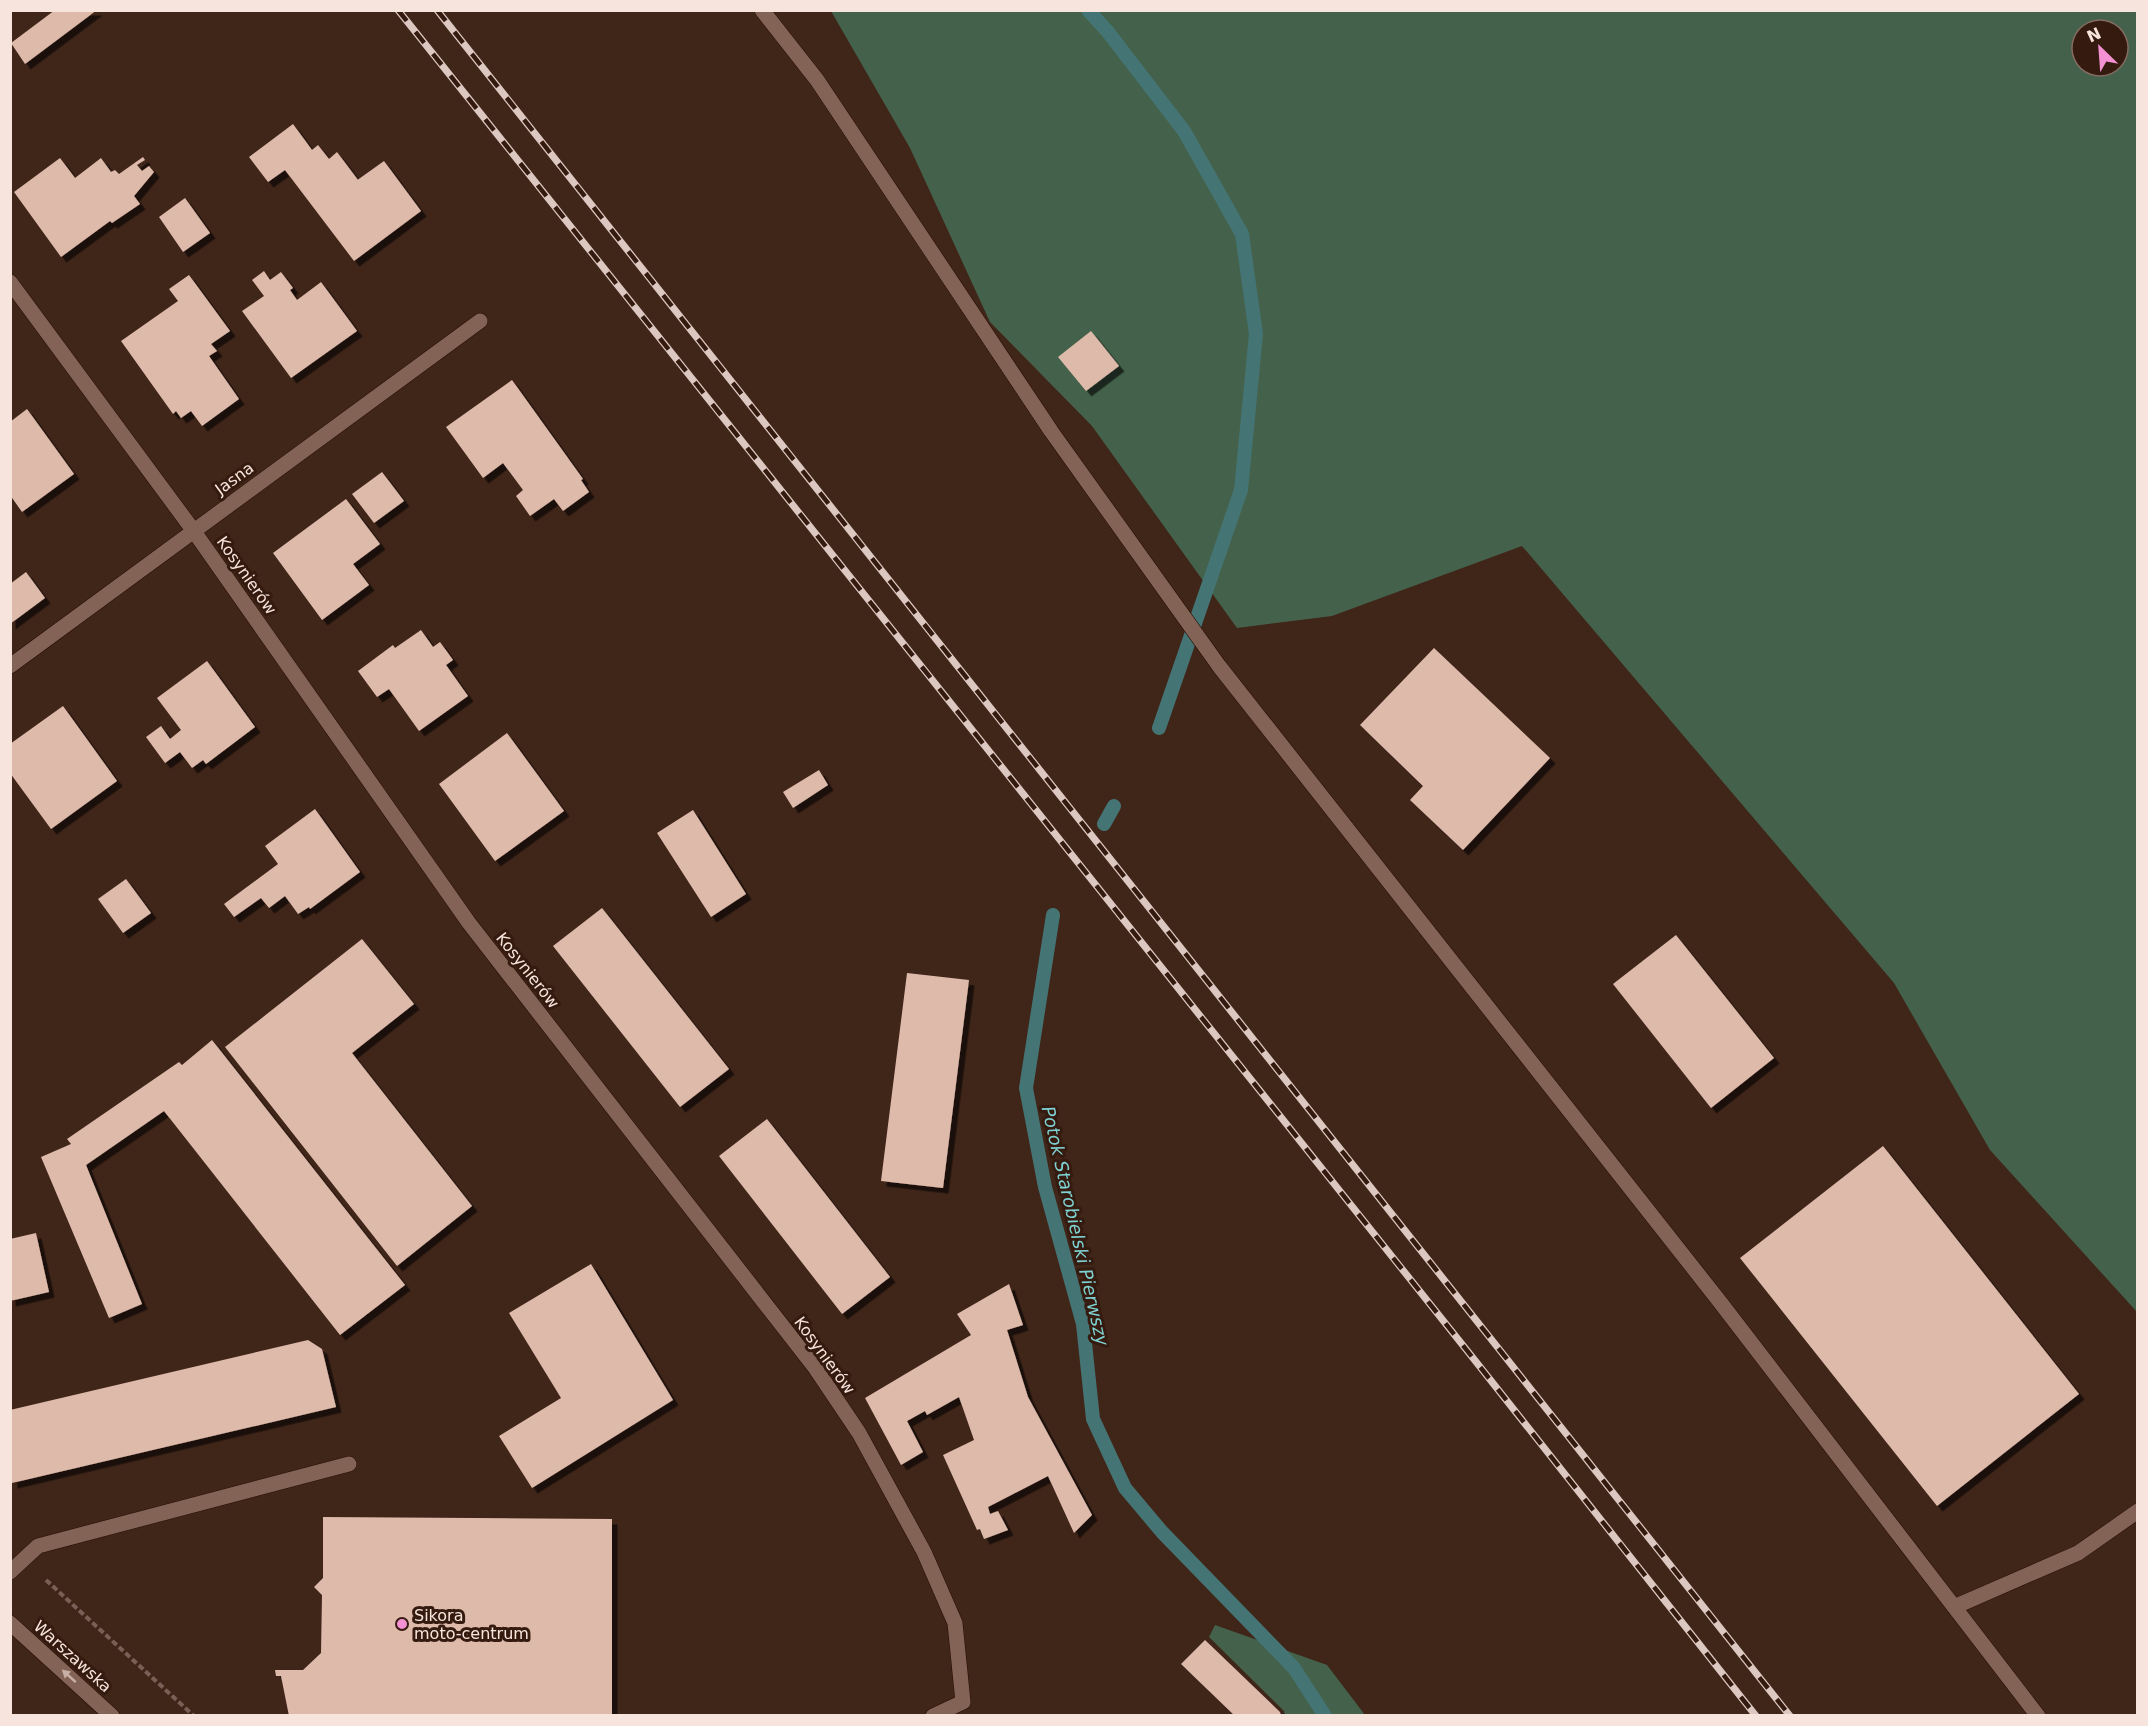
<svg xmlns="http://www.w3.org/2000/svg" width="2148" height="1726" font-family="'DejaVu Sans',sans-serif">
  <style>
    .forest { fill: #44624b; fill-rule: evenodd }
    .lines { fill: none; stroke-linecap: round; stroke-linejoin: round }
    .stream { stroke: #457474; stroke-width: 14 }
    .building { fill: #debaab; filter: url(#shadow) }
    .lane-casing { stroke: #260d03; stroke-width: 16 }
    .street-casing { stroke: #260d03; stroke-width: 16 }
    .secondary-casing { stroke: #260d03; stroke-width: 16 }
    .path { stroke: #796056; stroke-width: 4; stroke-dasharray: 6 3; stroke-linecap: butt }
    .lane { stroke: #836355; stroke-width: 15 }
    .street { stroke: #836355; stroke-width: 15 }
    .secondary { stroke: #836355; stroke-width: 15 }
    .rail-casing { stroke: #dcc8c1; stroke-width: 7 }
    .rail { stroke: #351b0f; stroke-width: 4.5; stroke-dasharray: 14; stroke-linecap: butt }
    .oneway { fill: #c9b0a7 }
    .poi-dot { fill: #f491d3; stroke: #351b0f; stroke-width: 2 }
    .labels { text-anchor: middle; stroke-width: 6; stroke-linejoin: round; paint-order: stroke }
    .street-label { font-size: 16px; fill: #f7e4dd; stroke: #351b0f }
    .poi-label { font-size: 16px; fill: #f7e4dd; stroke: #351b0f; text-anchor: start }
    .water-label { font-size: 18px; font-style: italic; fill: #7fd2d3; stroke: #351b0f }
  </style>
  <defs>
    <filter id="shadow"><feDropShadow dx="5.5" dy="5.5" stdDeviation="0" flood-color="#0009"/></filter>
  </defs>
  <rect width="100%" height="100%" fill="#402519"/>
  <path class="forest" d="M831 11H2137V1312L1990 1150 1894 983 1522 546 1332 616 1237 628 1092 426 990 322 910 148ZM2082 30H2118V66H2082Z
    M1215 1625 1327 1665 1365 1715H1285L1284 1711 1209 1637Z"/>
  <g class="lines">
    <path class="stream" d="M1088 10 1108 32 1184 131 1242 234 1256 334 1241 490 1159 728
      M1104 824 1114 806
      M1053 915 1026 1088 1045 1187 1083 1324 1093 1419 1125 1488 1162 1532 1294 1668 1325 1716"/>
  </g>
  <path class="building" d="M55 10H97L25 64 11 43Z
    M293 124 312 150 318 145 329 159 337 152 358 180 349 186 384 161 421 211 354 261 285 170 268 182 249 157Z
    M143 157 145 160 137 165 142 171 149 166 154 172 134 196 140 204 112 223 110 221 61 257 14 192 60 158 75 178 101 158 111 172 115 170 119 174Z
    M185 198 210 233 183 252 159 217Z
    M264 271 270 280 281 272 293 288 290 290 297 300 321 282 357 331 291 378 242 311 264 296 252 280Z
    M189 275 230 331 211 344 217 351 209 356 239 399 202 426 191 411 181 418 176 411 173 414 121 341 178 301 169 289Z
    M1091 331 1119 366 1086 391 1058 357Z
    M512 380 583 479 581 480 589 492 563 511 554 499 530 516 516 496 523 490 503 463 483 478 446 427Z
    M27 409 74 474 22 512 10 495V422Z
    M382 472 404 501 374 523 352 494Z
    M346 499 380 544 353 564 369 585 322 620 273 553Z
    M26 572 45 598 10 624V584Z
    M421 630 433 647 440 642 453 660 446 665 468 696 419 731 389 689 377 697 358 671 393 645 395 648Z
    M1434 648 1550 758 1463 850 1410 800 1423 786 1360 725Z
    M207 661 255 727 206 764 203 760 192 768 180 752 165 763 146 737 161 726 170 739 181 730 157 698Z
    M63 706 117 781 51 829 10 773V744Z
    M507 733 564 811 495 861 439 784Z
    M819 770 828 785 793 808 783 792Z
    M315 809 360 872 310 909 309 907 298 914 285 896 269 908 261 898 234 917 224 904 278 864 265 846Z
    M693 810 746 894 711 917 657 833Z
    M126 879 151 913 123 933 98 899Z
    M602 908 729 1069 680 1107 553 946Z
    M1676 935 1774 1058 1711 1108 1613 984Z
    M362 939 414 1004 352 1053 472 1206 397 1266 225 1047Z
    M907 973 969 980 943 1188 881 1181Z
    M212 1040 405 1285 340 1335 164 1111 86 1165 142 1304 109 1318 41 1157 71 1144 67 1139 179 1062 182 1065Z
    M767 1119 890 1277 842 1314 719 1156Z
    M1883 1146 2079 1394 1937 1506 1740 1258Z
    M36 1233 49 1292 10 1301V1239Z
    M591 1264 673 1400 532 1488 499 1436 561 1398 509 1313Z
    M1009 1284 1023 1325 1007 1330 1028 1397 1092 1515 1074 1533 1048 1476 988 1507 990 1514 998 1511 1008 1530 984 1539 980 1529 977 1530 943 1455 974 1440 959 1397 927 1415 925 1411 907 1421 923 1452 901 1465 865 1398 971 1335 957 1314Z
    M308 1340 322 1349 336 1407 12 1483 10 1410Z
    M323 1517 612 1519V1716H289L281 1676H276L275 1670H303L321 1653 322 1595 314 1587 323 1578Z
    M1205 1640 1280 1712 1281 1716H1235L1181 1664Z"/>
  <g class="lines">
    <g class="lane-casing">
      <path id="lane" d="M762 10 817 80 1051 431 1219 666 1720 1302 2038 1716
        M10 1572 38 1546 349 1464
        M1954 1607 2078 1553 2138 1511"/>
    </g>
    <g class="street-casing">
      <path id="street" d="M10 282 193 530 469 923 816 1369 859 1433 924 1552 955 1623 963 1702 933 1716
        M10 666 480 321"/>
    </g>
    <g class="secondary-casing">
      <path id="secondary" d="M10 1623 112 1716"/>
    </g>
    <path class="path" d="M46 1580 194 1716"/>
    <use href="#lane" class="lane"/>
    <use href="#street" class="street"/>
    <use href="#secondary" class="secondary"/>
    <g class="rail-casing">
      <path id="rail" d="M398 10 1477 1363 1756 1716
        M437 10 1790 1716"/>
    </g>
    <use href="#rail" class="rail"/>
  </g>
  <defs><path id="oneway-solid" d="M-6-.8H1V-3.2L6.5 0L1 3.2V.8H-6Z" transform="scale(1.5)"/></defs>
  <use class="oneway" href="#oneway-solid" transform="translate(69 1676) rotate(-138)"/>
  <circle class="poi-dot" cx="402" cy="1624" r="6"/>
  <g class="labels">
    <g class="street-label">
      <text transform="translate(234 478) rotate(-36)" y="6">Jasna</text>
      <text transform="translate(247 575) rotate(55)" y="6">Kosynierów</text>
      <text transform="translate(528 970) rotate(52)" y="6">Kosynierów</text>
      <text transform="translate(825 1355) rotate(54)" y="6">Kosynierów</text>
      <text transform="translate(73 1656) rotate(42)" y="6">Warszawska</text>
    </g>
    <g class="poi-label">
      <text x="414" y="1621">Sikora<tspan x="414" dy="18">moto-centrum</tspan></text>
    </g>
    <g class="water-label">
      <text transform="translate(1075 1226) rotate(77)" y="6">Potok Starobielski Pierwszy</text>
    </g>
  </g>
  <rect width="2148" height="1726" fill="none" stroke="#f7e4dd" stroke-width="24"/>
  <g transform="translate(2100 48) rotate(335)"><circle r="28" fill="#351b0f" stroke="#836b61" stroke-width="1.5"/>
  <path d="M0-4.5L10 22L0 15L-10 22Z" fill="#f491d3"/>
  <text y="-9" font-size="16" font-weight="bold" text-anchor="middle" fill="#f7e4dd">N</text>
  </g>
</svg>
